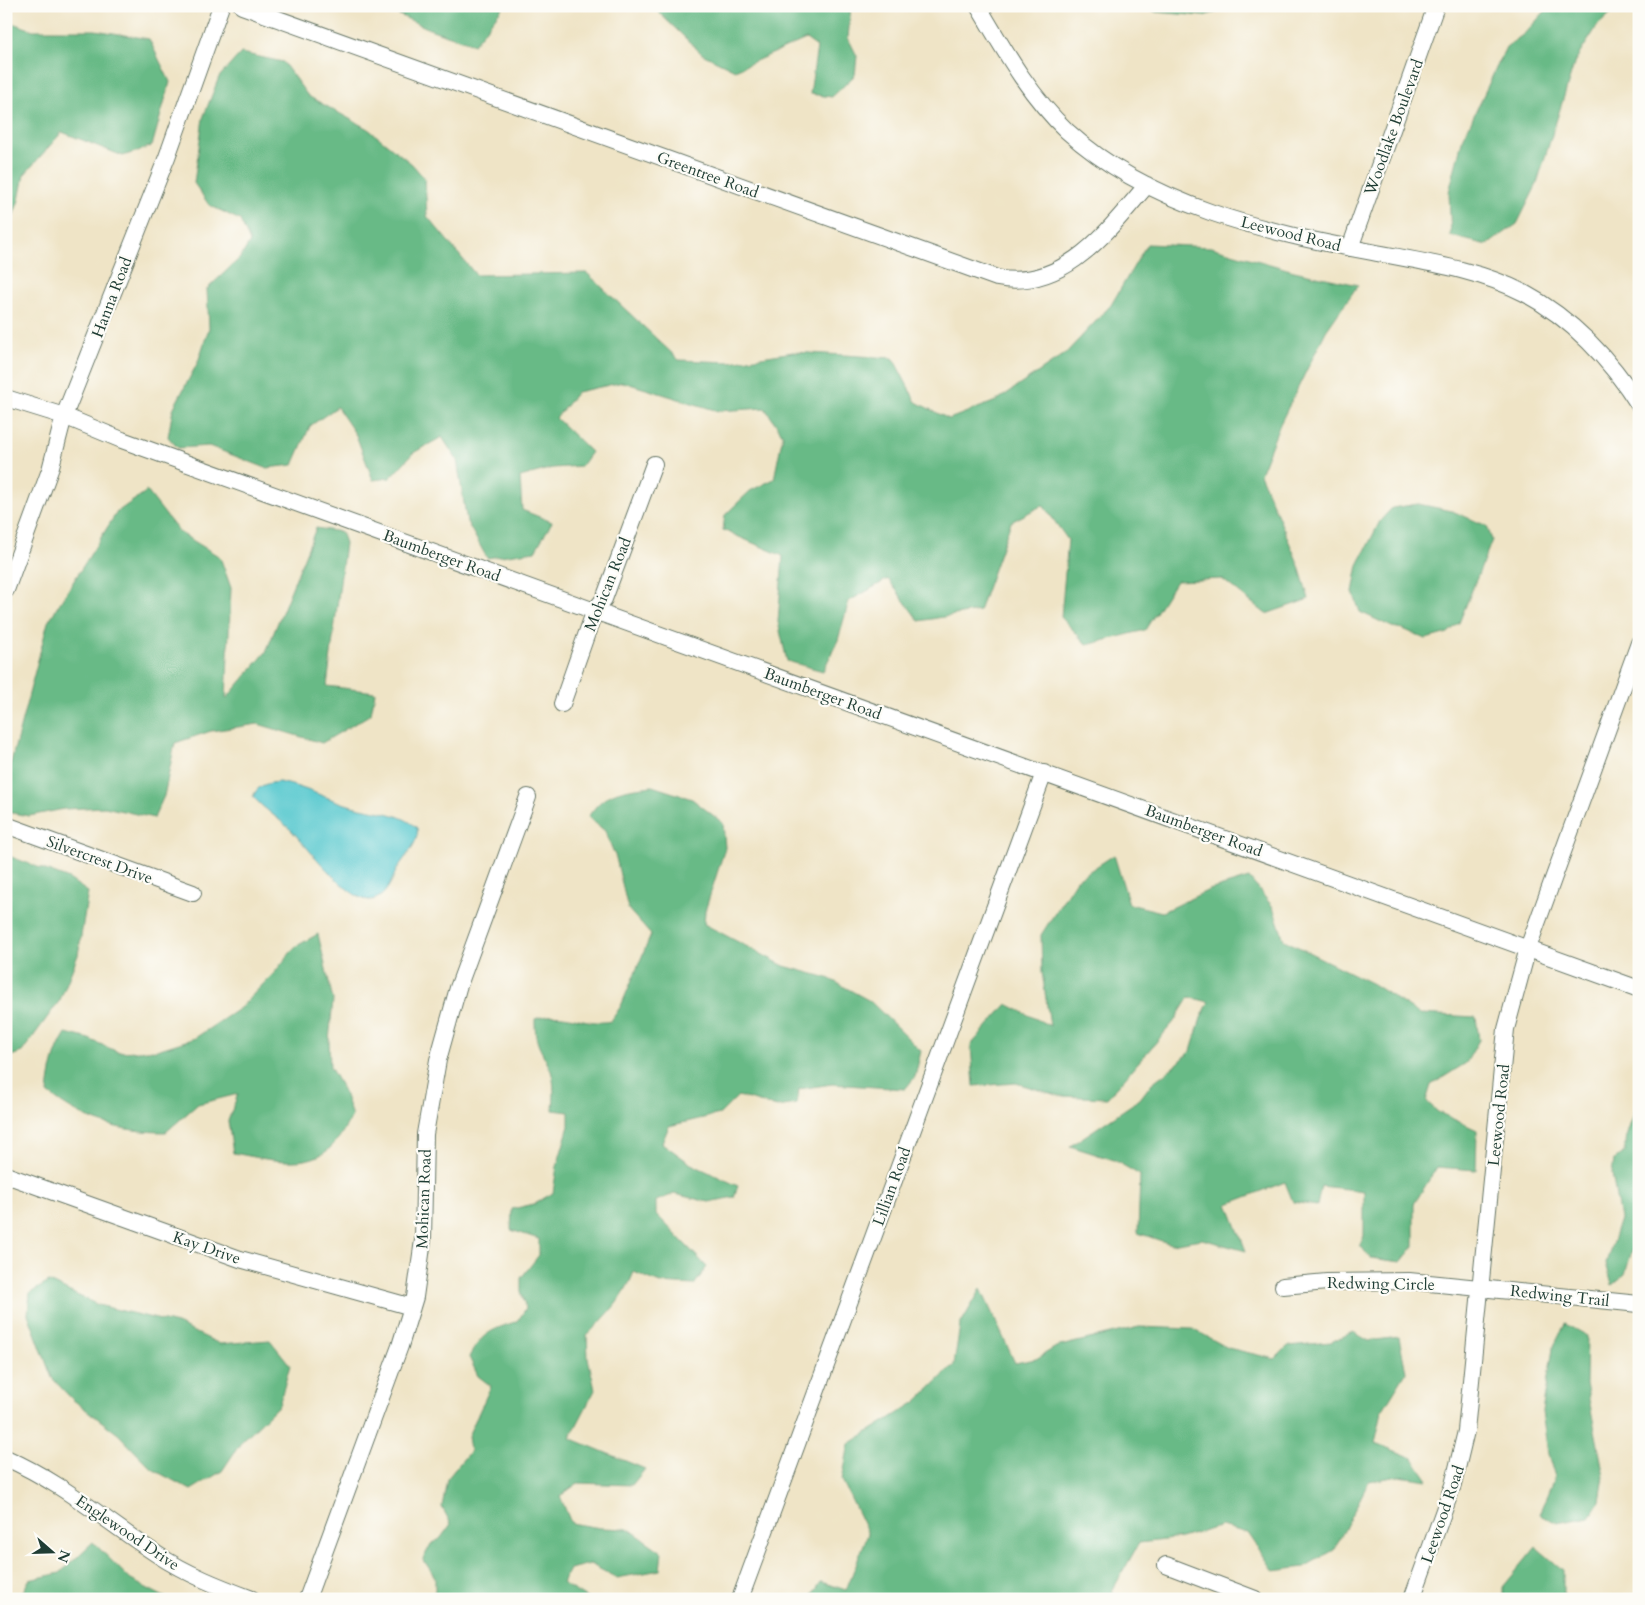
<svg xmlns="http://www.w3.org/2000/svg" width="1645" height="1605" font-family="Cardo,serif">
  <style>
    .forest { fill: #68ba86; stroke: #447c5d }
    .water { fill: #5dcad0; stroke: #3e8482 }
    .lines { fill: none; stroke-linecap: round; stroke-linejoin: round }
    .street-casing { stroke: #687767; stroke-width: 18 }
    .street { stroke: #fff; stroke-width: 16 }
    .labels { text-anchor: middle; stroke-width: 4.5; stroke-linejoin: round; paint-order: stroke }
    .street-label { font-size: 16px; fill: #1f3d34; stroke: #fdfcf7 }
  </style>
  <rect width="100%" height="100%" fill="#fdfcf7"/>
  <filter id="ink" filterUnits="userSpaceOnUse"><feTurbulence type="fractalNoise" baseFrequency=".02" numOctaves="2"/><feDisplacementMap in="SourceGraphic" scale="10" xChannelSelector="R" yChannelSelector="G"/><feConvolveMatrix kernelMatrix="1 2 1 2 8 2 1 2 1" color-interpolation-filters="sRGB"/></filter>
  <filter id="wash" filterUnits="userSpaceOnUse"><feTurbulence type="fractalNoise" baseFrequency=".0096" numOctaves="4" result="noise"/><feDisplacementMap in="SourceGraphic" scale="20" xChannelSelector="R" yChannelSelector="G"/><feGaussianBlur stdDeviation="1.12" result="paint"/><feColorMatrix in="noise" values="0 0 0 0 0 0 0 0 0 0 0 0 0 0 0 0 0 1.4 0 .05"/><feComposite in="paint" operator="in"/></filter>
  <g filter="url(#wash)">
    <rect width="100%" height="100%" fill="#efe4c6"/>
    <path class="forest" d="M324 6H504L474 44 432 30 384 8Z
      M652 6H851L848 38 857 56 855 75 832 97 810 94 817 47 806 39 735 70 702 54Z
      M1141 6H1239L1203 16 1156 12Z
      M1550 6H1619L1598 25 1575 61 1536 186 1517 224 1487 245 1451 236 1449 192 1462 141 1506 47 1524 34Z
      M6 21 33 30H95L149 39 170 82 152 146 123 156 62 132 24 175 19 200 6 235Z
      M241 53 283 62 308 96 368 129 412 164 425 179 427 216 476 275 587 273 679 360 730 362 793 352 893 358 916 402 949 419 996 401 1065 354 1111 305 1147 244 1211 247 1294 271 1358 285 1326 331 1280 424 1260 474 1298 563 1309 599 1266 614 1222 579 1176 581 1145 630 1087 645 1061 617 1068 540 1043 505 1011 522 979 611 919 621 888 579 849 601 838 640 823 671 787 661 778 622 783 556 723 530 725 515 750 491 774 479 783 435 765 408 718 411 623 382 577 392 556 418 591 452 581 466 553 468 520 477 522 510 552 522 535 551 487 558 467 522 457 460 442 437 413 453 390 478 373 480 356 435 337 407 310 426 293 465 266 468 209 446 178 448 168 437 173 409 198 362 209 328 207 289 240 258 250 242 240 220 209 205 194 183 203 118 219 77Z
      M147 491 179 532 220 557 231 588 226 699 266 652 316 528 341 532 345 543 327 686 375 692 371 714 322 743 258 724 211 731 175 743 164 796 154 818 105 807 64 809 29 816 6 812V781L48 622 117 512Z
      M1418 504 1452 511 1487 526 1492 540 1459 623 1448 633 1426 639 1403 629 1392 627 1360 612 1353 592 1358 565 1380 521 1392 508Z
      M652 786 692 799 723 823 725 848 705 911 704 924 784 966 828 978 870 1001 921 1051 915 1077 905 1089 832 1084 799 1089 797 1104 777 1107 738 1096 720 1114 669 1126 662 1143 691 1164 738 1186 734 1197 709 1202 674 1194 656 1201V1214L707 1267 694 1285 660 1283 634 1272C624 1298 607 1316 587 1335L588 1358 595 1390 570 1438 645 1469 632 1485 578 1483 560 1496 571 1523 600 1528 629 1529 662 1552 660 1570 617 1578 590 1564 569 1569 562 1583 588 1599H427L435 1591V1577L423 1559 431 1544 440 1539 451 1524 442 1507 447 1479 470 1451 468 1436 491 1386 478 1376 469 1357C483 1332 491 1330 518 1321L526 1308 521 1291V1278L539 1255V1239L511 1230 512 1209 534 1204 553 1193 557 1166 569 1126V1112L553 1110C554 1098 555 1083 551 1071 541 1047 535 1048 535 1019 565 1008 585 1027 611 1021L621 1006 651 935 628 909 616 858 605 831 588 817C606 790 622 790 652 786Z
      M6 855 69 879 88 892 78 955 60 1000 22 1052 6 1058Z
      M1114 855 1129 904 1162 912 1209 890 1249 878 1273 907 1284 940 1373 984 1419 1014 1476 1017 1479 1040 1466 1063 1431 1085 1426 1101 1438 1112 1477 1130 1476 1170 1437 1167 1414 1204V1246L1401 1262 1370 1258 1360 1245 1364 1236V1191L1321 1186 1317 1206 1293 1202 1285 1182 1228 1204 1246 1251 1202 1239 1171 1244 1138 1233 1140 1175 1114 1160 1070 1146 1140 1099 1152 1083 1176 1065 1191 1051 1201 1018 1209 1002 1189 997 1173 1023 1107 1098 1060 1096 1016 1083 974 1086 971 1045 1007 1004 1050 1026 1042 972 1041 935 1076 880Z
      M318 934 333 1000 329 1041 330 1067 343 1090 352 1116C346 1125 341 1137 333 1145 310 1172 263 1158 233 1153L228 1121 238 1094 198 1104 166 1132C120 1132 84 1122 48 1093 50 1071 54 1052 66 1033L89 1039 118 1052 157 1050 195 1038 240 1008 275 972 295 947Z
      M1639 1099V1227L1625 1274 1612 1285 1606 1263 1620 1219 1612 1174 1614 1160 1625 1152 1627 1134Z
      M49 1282 98 1305 177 1324 220 1344 270 1340 290 1365 279 1405 242 1441 222 1471 191 1490 152 1469 118 1434 72 1399 52 1378 28 1314 30 1293Z
      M981 1289 1015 1363 1036 1359 1056 1347 1139 1327 1193 1329 1228 1348 1275 1359 1288 1346 1331 1342 1353 1332 1369 1341 1399 1337 1406 1372 1382 1411 1375 1443 1413 1458 1428 1480 1399 1476 1369 1481 1334 1550 1304 1567 1274 1571 1248 1533 1221 1526 1181 1538 1139 1543 1112 1591 1119 1599H810L821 1582 846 1590 868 1534 842 1480 849 1444 916 1402 954 1365 960 1325Z
      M1565 1324 1587 1336 1586 1384 1604 1476 1600 1501 1590 1517 1557 1523 1540 1514 1555 1478 1548 1454 1542 1412 1553 1348Z
      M93 1542 131 1580 168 1599H19L29 1580 60 1573Z
      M1536 1547 1563 1570V1599H1503V1587Z"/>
    <path class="water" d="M279 782C305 787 327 799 352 806 374 812 401 812 417 828 420 843 403 858 396 871 391 883 384 900 369 900 348 900 306 845 290 829 278 818 264 809 253 797 257 785 267 783 279 782Z"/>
  </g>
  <g filter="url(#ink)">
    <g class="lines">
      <g class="street-casing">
        <path id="street" d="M242 6 997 278C1065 291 1108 230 1147 185
          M978 6C1004 50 1029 95 1067 131 1149 206 1266 232 1372 252 1423 262 1477 269 1524 293 1571 318 1611 360 1639 405
          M1350 248 1436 6
          M6 398 64 416 122 440 1639 989
          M6 590 50 470 64 416 167 157 221 6
          M562 704 595 610 604 599 654 464
          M6 825 193 893
          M6 1175 240 1259 412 1307
          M1283 1286 1327 1282 1409 1281 1639 1304
          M6 1458C63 1483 107 1522 158 1555 187 1574 220 1587 252 1599
          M1166 1565 1255 1599
          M307 1599 400 1346 415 1297 423 1240 425 1134 438 1060 458 988 528 797
          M740 1599 1044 773
          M1412 1599 1453 1485 1466 1431 1506 1029 1528 948 1639 643"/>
      </g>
      <use href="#street" class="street"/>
    </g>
  </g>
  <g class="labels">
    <g class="street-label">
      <text transform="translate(1393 127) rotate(-70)" y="6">Woodlake Boulevard</text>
      <text transform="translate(708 174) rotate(20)" y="6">Greentree Road</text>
      <text transform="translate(1291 233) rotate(14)" y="6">Leewood Road</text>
      <text transform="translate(111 297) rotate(-69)" y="6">Hanna Road</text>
      <text transform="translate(442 555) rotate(20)" y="6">Baumberger Road</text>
      <text transform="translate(607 584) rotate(-68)" y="6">Mohican Road</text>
      <text transform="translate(823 693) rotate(20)" y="6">Baumberger Road</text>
      <text transform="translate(1204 830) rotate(20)" y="6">Baumberger Road</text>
      <text transform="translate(100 859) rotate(20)" y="6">Silvercrest Drive</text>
      <text transform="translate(1498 1115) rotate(-84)" y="6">Leewood Road</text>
      <text transform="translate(891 1186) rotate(-70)" y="6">Lillian Road</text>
      <text transform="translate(423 1199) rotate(-88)" y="6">Mohican Road</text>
      <text transform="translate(207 1247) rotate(19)" y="6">Kay Drive</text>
      <text transform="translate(1381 1283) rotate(1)" y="6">Redwing Circle</text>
      <text transform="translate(1560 1295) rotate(6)" y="6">Redwing Trail</text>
      <text transform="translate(1442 1514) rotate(-71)" y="6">Leewood Road</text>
      <text transform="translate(128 1532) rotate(34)" y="6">Englewood Drive</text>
    </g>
  </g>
  <rect width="1645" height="1605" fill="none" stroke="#fdfcf7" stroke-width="25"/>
  <g transform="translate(52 1552) rotate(110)" stroke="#fdfcf7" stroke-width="4" paint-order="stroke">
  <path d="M0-4L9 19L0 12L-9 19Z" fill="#1f3d34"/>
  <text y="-8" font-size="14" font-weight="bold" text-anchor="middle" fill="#1f3d34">N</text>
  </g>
</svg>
